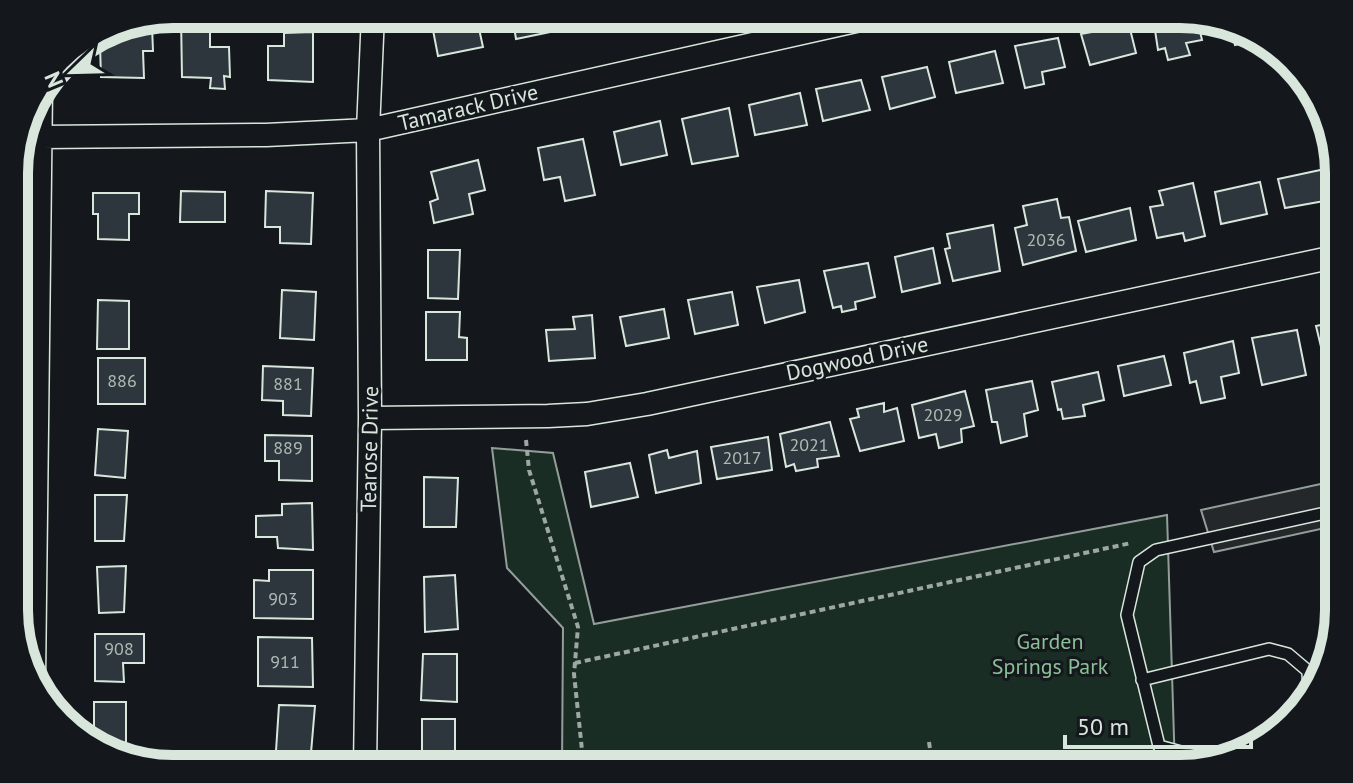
<svg xmlns="http://www.w3.org/2000/svg" width="1353" height="783" font-family="'PT Sans',sans-serif">
  <style>
    .green { fill: #1a2d24; stroke: #939e99; stroke-width: 2 }
    .parking { fill: #24282b; stroke: #939e99; stroke-width: 2 }
    .building { fill: #2c363c; stroke: #d8e6dc; stroke-width: 2 }
    .lines { fill: none; stroke-linecap: round; stroke-linejoin: round }
    .service-casing { stroke: #d8e6dc; stroke-width: 14 }
    .minor-casing { stroke: #d8e6dc; stroke-width: 25 }
    .path { stroke: #9da8a2; stroke-width: 4; stroke-dasharray: 6 4; stroke-linecap: butt }
    .service { stroke: #14181c; stroke-width: 11 }
    .minor { stroke: #14181c; stroke-width: 22 }
    .labels { text-anchor: middle; stroke-width: 6; stroke-linejoin: round; paint-order: stroke }
    .number-label { font-size: 18px; fill: #adbab4 }
    .street-label { font-size: 22px; fill: #d8e6dc; stroke: #14181c }
    .park-label { font-size: 22px; fill: #8ac095; stroke: #14181c }
    .rim { fill: none; stroke: #d8e6dc; stroke-width: 10 }
  </style>
  <rect width="100%" height="100%" fill="#14181c"/>
  <path class="green" d="M492 448 553 453 594 624 1167 515 1175 769H562L563 628 507 568Z"/>
  <path class="parking" d="M1339 480V525L1214 552 1201 510Z"/>
  <path class="building" d="M512 14H561L565 29 516 39Z
    M1167 14 1197 18 1202 40 1186 43 1190 55 1168 60 1165 48 1158 50 1153 17Z
    M476 15 483 47 438 56 432 25Z
    M181 17H210V47H229L230 77 224 76 225 89 210 88 211 78 182 77Z
    M142 20V26H152L153 51H143L144 78 101 77 100 45H114L112 28H127V23Z
    M1129 25 1136 53 1090 65 1081 34Z
    M1221 25 1256 34 1257 40 1235 45 1231 30 1223 33Z
    M313 32V82L268 80V46H284V33Z
    M1058 38 1065 67 1042 72 1044 84 1025 88 1015 46Z
    M995 51 1003 83 956 93 949 62Z
    M927 67 935 97 890 109 882 77Z
    M861 80 870 110 823 121 816 89Z
    M800 93 807 125 755 135 749 105Z
    M729 108 738 156 692 164 682 119Z
    M660 121 667 155 621 165 614 132Z
    M583 139 595 195 565 201 560 177 544 180 538 148Z
    M478 160 485 190 469 194 473 214 434 223 430 202 438 199 431 172Z
    M1325 169 1330 200 1285 208 1278 179Z
    M1260 182 1267 214 1221 224 1215 192Z
    M1193 183 1205 236 1185 241 1183 233 1157 238 1150 207 1163 205 1159 191Z
    M181 191 225 192V222H180Z
    M266 191 313 193 311 244 280 243V227H265Z
    M93 193H139V214H129V240L98 239V214H93Z
    M1057 199 1061 218 1069 217 1076 251 1023 265 1015 228 1027 225 1023 206Z
    M1130 208 1136 240 1086 252 1078 221Z
    M993 225 1000 271 953 281 945 249 950 248 947 234Z
    M933 248 940 283 902 292 895 257Z
    M428 250H460L458 299 428 298Z
    M868 263 875 297 855 302 856 309 842 312 841 306 833 308 824 271Z
    M799 280 805 312 765 323 757 287Z
    M282 290 316 292 314 340 280 338Z
    M732 292 738 325 695 334 688 300Z
    M98 300 129 301V349H97Z
    M664 309 669 338 626 346 620 317Z
    M426 312H460L459 337 467 338V360H426Z
    M592 315 595 358 549 361 546 330 575 329 573 317Z
    M1339 321V351L1323 355 1316 326Z
    M1297 330 1306 375 1262 385 1252 338Z
    M1233 341 1239 373 1221 377 1225 398 1201 403 1196 381 1190 383 1184 353Z
    M1164 356 1171 385 1124 396 1118 366Z
    M98 358H145V404H98Z
    M263 366 313 368 311 416 283 415V401L262 400Z
    M1098 372 1104 400 1083 405 1085 416 1063 419 1061 409 1058 410 1052 382Z
    M1032 381 1038 410 1024 414 1027 436 1001 443 997 422H992L986 390Z
    M965 391 974 426 961 429 962 442 939 448 936 434 919 438 912 405Z
    M884 403V412L897 408 904 441 860 451 850 419 859 417 857 409Z
    M830 422 839 456 817 459 818 467 796 471 794 464 786 467 780 434Z
    M98 429 128 431 125 478 95 475Z
    M265 435 312 436V481L279 480V461H265Z
    M768 437 772 470 717 479 711 447Z
    M667 450 669 458 697 451 701 483 656 493 649 455Z
    M630 463 638 497 591 507 585 472Z
    M424 477 458 478 456 527H424Z
    M95 495H127L124 541H95Z
    M312 503 313 550 278 548 277 537H256V516L282 515V504Z
    M126 566 124 612 99 613 97 567Z
    M269 570H313V619L254 618V580L269 581Z
    M455 575 458 629 425 632 424 577Z
    M95 634H144V663H123L124 682 95 681Z
    M258 637 312 638 313 687 258 686Z
    M423 654H457V702L421 700Z
    M94 702H126V748L94 747Z
    M279 705 315 706 311 753 276 751Z
    M422 719H455V767H422Z"/>
  <g class="lines">
    <g class="service-casing">
      <path id="service" d="M1142 680 1269 649 1288 654 1308 671 1309 698
        M1214 761 1159 746 1127 615 1139 562 1156 550 1339 510"/>
    </g>
    <g class="minor-casing">
      <path id="minor" d="M41 137 266 135 368 130 887 14
        M370 418 548 416 587 414 647 404 1339 256
        M34 680 41 89
        M365 769 370 418 368 130 373 14"/>
    </g>
    <path class="path" d="M526 440 529 470 578 627 574 674 584 769
      M575 663 1131 543
      M929 742 933 769"/>
    <use href="#service" class="service"/>
    <use href="#minor" class="minor"/>
  </g>
  <g class="labels">
    <g class="number-label">
      <text x="1046" y="246">2036</text>
      <text x="122" y="387">886</text>
      <text x="288" y="390">881</text>
      <text x="943" y="421">2029</text>
      <text x="809" y="451">2021</text>
      <text x="288" y="454">889</text>
      <text x="742" y="464">2017</text>
      <text x="283" y="605">903</text>
      <text x="119" y="655">908</text>
      <text x="285" y="668">911</text>
    </g>
    <g class="street-label">
      <text transform="translate(468 107) rotate(-13)" y="8">Tamarack Drive</text>
      <text transform="translate(857 358) rotate(-12)" y="8">Dogwood Drive</text>
      <text transform="translate(369 449) rotate(-89)" y="8">Tearose Drive</text>
    </g>
    <g class="park-label">
      <text x="1050" y="649">Garden<tspan x="1050" dy="25">Springs Park</tspan></text>
    </g>
  </g>
  <path d="M0 0H1353V783H0ZM173 28H1180A145 145 0 0 1 1325 173V610A145 145 0 0 1 1180 755H173A145 145 0 0 1 28 610V173A145 145 0 0 1 173 28Z" fill="#14181c" fill-rule="evenodd"/>
  <path class="rim" d="M173 28H1180A145 145 0 0 1 1325 173V610A145 145 0 0 1 1180 755H173A145 145 0 0 1 28 610V173A145 145 0 0 1 173 28Z"/>
  <g transform="translate(72 72) rotate(247)" stroke="#14181c" stroke-width="6" paint-order="stroke">
  <path d="M0-6L14 30L0 20L-14 30Z" fill="#d8e6dc"/>
  <text y="-12" font-size="22" font-weight="bold" text-anchor="middle" fill="#d8e6dc">N</text>
  </g>
  <path d="M1065 735v12h186v-12" fill="none" stroke="#d8e6dc" stroke-width="4"/>
  <text x="1077" y="735" font-size="24" fill="#d8e6dc" stroke="#14181c" stroke-width="6" paint-order="stroke">50 m</text>
</svg>
